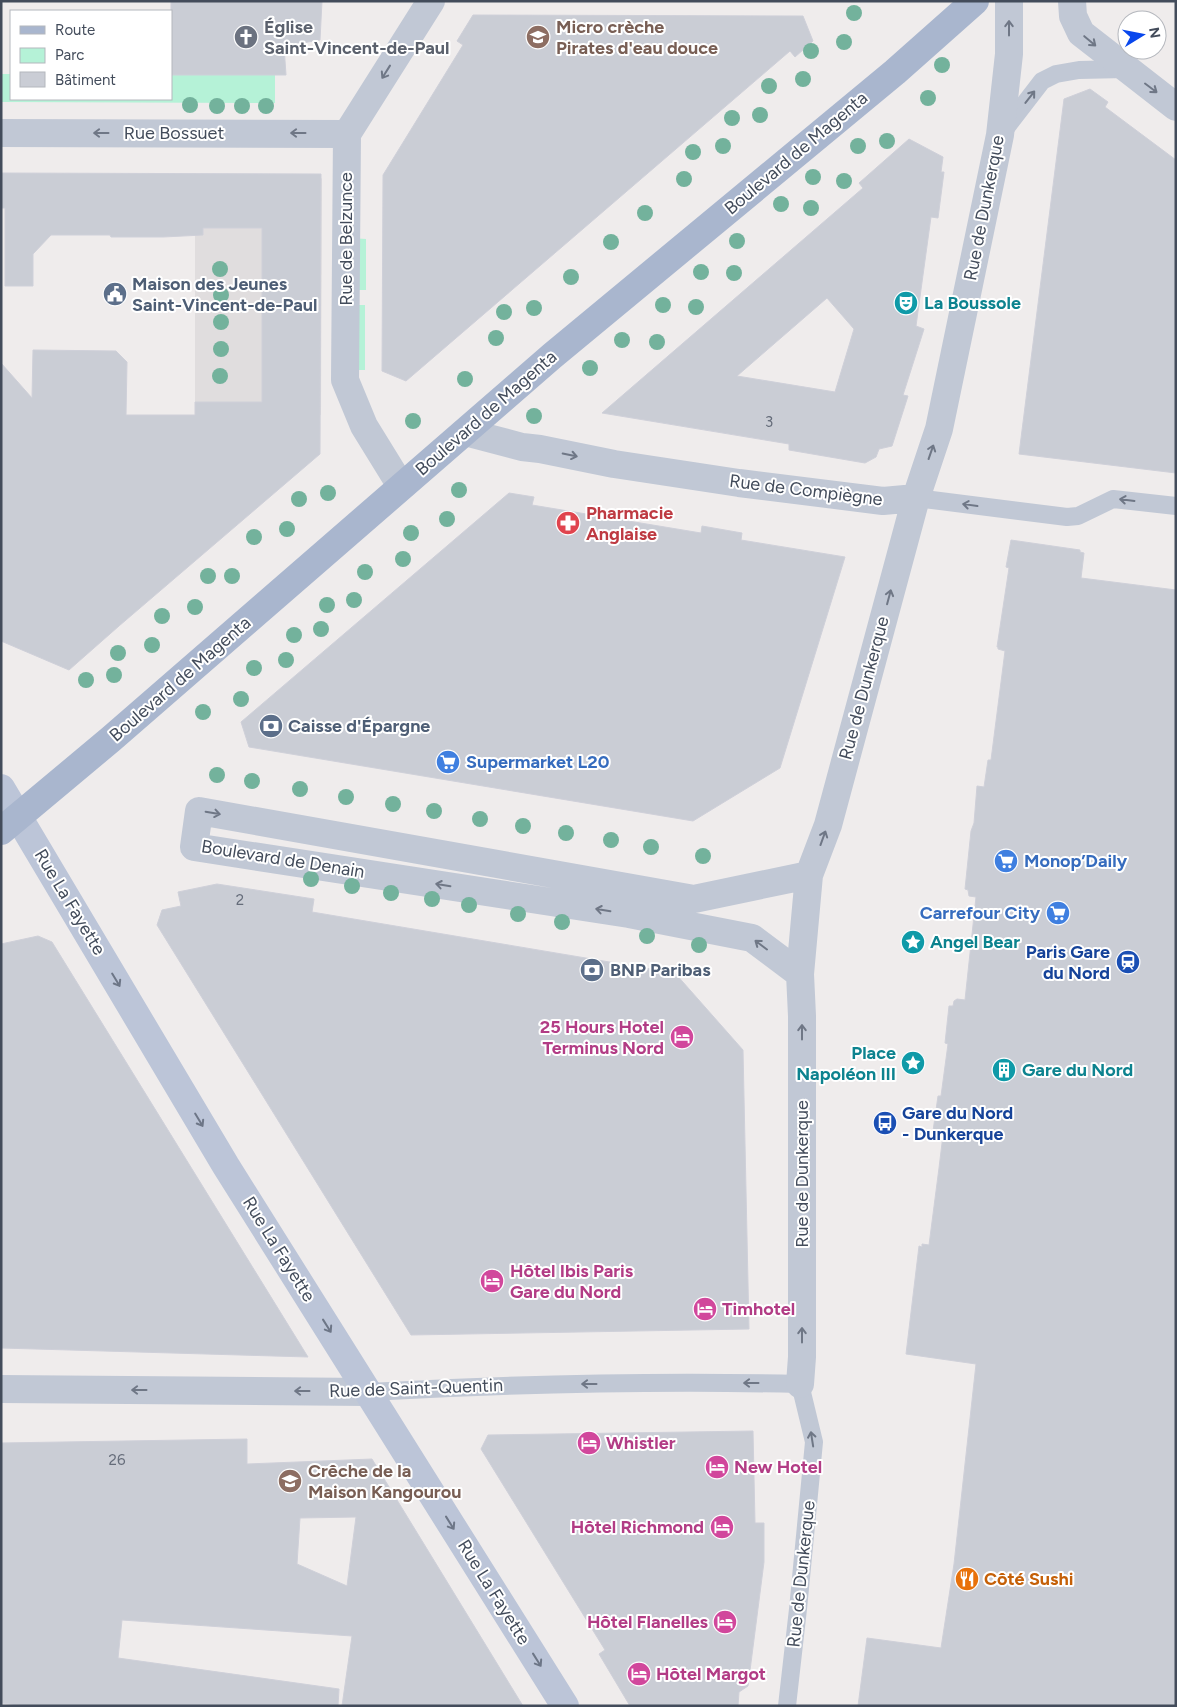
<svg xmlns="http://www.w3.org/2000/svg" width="1177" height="1707" font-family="Figtree,sans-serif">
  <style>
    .education { fill: #e0ddde }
    .green { fill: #b5f2d7 }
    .building { fill: #cacdd5; stroke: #cfd0d9; fill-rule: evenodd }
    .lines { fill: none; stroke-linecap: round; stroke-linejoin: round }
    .lane { stroke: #c1c8d5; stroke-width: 18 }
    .street { stroke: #c1c8d5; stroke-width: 28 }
    .secondary { stroke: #bcc5d8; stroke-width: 28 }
    .primary { stroke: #a9b6ce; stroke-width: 28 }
    .tree { fill: #73b29c }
    .oneway { stroke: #6f7786 }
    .oneway2 { stroke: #6d7687 }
    .labels { text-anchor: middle; stroke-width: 4; stroke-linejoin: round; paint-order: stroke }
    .number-label { font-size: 15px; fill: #656c7a }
    .worship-label { font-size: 18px; font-weight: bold; fill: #5b616d; stroke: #fff; text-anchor: start }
    .education-label { font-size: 18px; font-weight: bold; fill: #785e54; stroke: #fff; text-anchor: start }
    .street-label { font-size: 18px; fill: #434c5b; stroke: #fff }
    .service-label { font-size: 18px; font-weight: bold; fill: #4e5e75; stroke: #fff; text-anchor: start }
    .culture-label { font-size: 18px; font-weight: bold; fill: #0d838f; stroke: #fff; text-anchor: start }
    .health-label { font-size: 18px; font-weight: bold; fill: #be3a42; stroke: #fff; text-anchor: start }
    .shop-label { font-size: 18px; font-weight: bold; fill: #366cbe; stroke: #fff; text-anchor: start }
    .transit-label { font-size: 18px; font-weight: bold; fill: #164399; stroke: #fff; text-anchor: end }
    .hotel-label { font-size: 18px; font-weight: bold; fill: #b23c85; stroke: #fff; text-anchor: start }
    .food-label { font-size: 18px; font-weight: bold; fill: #c56008; stroke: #fff; text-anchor: start }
  </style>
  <rect width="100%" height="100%" fill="#efecec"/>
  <path class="education" d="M286 174 319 175 322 179 321 415H195V175Z"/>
  <path class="green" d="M1 74H11V99H171V75H275V103L1 102Z
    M351 238 366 239V290H351Z
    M351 305H365V370H351Z"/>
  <path class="building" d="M171 1H322L320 40 284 46 286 75H171Z
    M473 15 803 16 813 41 795 57 790 51 406 381 382 371 383 175 463 45 457 41Z
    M1090 89 1108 102 1105 107 1176 160V473L1019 454 1064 99Z
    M909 139 943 157 941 172H944L938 218 931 217 916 326 924 329 903 395 908 396 892 446 879 449 876 457 865 463 789 450V444L602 413 863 188 859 183ZM827 298 854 329 835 392 737 376Z
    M1 173 321 174 320 454 119 626 69 670 1 641V363L32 398 33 350 116 351 127 362 126 415H195V402H262V228H203V235L163 237H111L110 235H51L33 254V286H5V208H1Z
    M509 493 534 497 532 505 701 533 702 526 742 533 741 540 845 557 780 768 693 821 249 747 241 722Z
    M1011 540 1080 550V552L1084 553 1081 578 1176 590V1706H858L867 1638 941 1648 954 1564 976 1364 906 1354 919 1246 922 1247V1244L929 1245 939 1168 943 1135 935 1134 936 1131H933L938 1096H941L948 1044 945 1043 949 1006H953L954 1001 957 999 965 1000 976 897 969 896 968 890 965 889 971 831 974 823 977 786 984 787 988 760H991L1005 651 998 649V647H997L1009 568 1006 567Z
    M217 884 314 899 312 912 675 973 743 1050 749 1329 411 1335 157 925 162 910 181 906 178 892Z
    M38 936 52 942 308 1357 1 1348V944Z
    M753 1431 755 1523H764V1562L748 1686 739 1692 738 1706H630L599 1654 605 1650 481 1449 488 1435Z
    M247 1439V1464L372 1459 523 1706H342L352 1636 122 1620 118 1658 339 1689 338 1706H28L1 1703V1443ZM356 1517 347 1586 297 1564 300 1518Z"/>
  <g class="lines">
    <path class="lane" d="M1002 133 1042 81 1056 74 1079 70 1125 69
      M916 498 1067 517 1078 516 1113 499 1176 506
      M368 1392C512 1384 656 1381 800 1384L814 1442 798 1609 787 1706"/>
    <path class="street" d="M1072 1 1073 16 1081 33 1176 107
      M1 133 347 134
      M465 432 522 447 540 449 614 464 739 483 883 501 916 498
      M401 486 364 426 345 380 347 134 431 1
      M800 974 752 938 629 914 194 847 199 811 694 899 809 875
      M800 1384 802 1357V1016L800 974 809 875 828 825 916 498 939 429 1000 135 1009 54V1
      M1 1389 368 1392"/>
    <path class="secondary" d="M1 788 226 1166 565 1706"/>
    <path class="primary" d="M1 831 111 739 552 356 895 72 975 1"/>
  </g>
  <g class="tree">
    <circle cx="854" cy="13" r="8"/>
    <circle cx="844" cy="42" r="8"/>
    <circle cx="811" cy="51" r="8"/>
    <circle cx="942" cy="65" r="8"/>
    <circle cx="803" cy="79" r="8"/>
    <circle cx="769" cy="86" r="8"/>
    <circle cx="928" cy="98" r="8"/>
    <circle cx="190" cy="105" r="8"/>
    <circle cx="217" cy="106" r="8"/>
    <circle cx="242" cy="106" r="8"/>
    <circle cx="266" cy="106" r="8"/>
    <circle cx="760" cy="115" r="8"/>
    <circle cx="732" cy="118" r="8"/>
    <circle cx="887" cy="141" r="8"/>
    <circle cx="723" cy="146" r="8"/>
    <circle cx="858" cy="146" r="8"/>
    <circle cx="693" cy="152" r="8"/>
    <circle cx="813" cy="177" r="8"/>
    <circle cx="684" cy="179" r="8"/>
    <circle cx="844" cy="181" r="8"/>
    <circle cx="781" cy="204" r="8"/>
    <circle cx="811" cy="208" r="8"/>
    <circle cx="645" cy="213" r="8"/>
    <circle cx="737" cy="241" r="8"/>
    <circle cx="611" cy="242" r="8"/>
    <circle cx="220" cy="269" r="8"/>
    <circle cx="701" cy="272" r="8"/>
    <circle cx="734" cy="273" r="8"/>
    <circle cx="571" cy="277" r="8"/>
    <circle cx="221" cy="295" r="8"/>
    <circle cx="663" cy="305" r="8"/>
    <circle cx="696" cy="307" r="8"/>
    <circle cx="534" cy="308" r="8"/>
    <circle cx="504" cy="312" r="8"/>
    <circle cx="221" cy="322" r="8"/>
    <circle cx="496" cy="338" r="8"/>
    <circle cx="622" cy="340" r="8"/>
    <circle cx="657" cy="342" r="8"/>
    <circle cx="221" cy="349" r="8"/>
    <circle cx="590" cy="368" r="8"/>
    <circle cx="220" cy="376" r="8"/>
    <circle cx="465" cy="379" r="8"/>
    <circle cx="534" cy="416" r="8"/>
    <circle cx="413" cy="421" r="8"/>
    <circle cx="459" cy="490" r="8"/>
    <circle cx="328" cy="493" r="8"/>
    <circle cx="299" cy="499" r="8"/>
    <circle cx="447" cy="519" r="8"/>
    <circle cx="287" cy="529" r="8"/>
    <circle cx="411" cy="533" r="8"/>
    <circle cx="254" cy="537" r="8"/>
    <circle cx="403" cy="559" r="8"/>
    <circle cx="365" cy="572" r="8"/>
    <circle cx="208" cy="576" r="8"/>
    <circle cx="232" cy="576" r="8"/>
    <circle cx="354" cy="600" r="8"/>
    <circle cx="327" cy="605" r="8"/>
    <circle cx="195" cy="607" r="8"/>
    <circle cx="162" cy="616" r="8"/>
    <circle cx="321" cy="629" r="8"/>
    <circle cx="294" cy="635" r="8"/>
    <circle cx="152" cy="645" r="8"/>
    <circle cx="118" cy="653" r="8"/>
    <circle cx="286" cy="660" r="8"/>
    <circle cx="254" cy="668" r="8"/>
    <circle cx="114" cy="675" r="8"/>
    <circle cx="86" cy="680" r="8"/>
    <circle cx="241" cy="699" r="8"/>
    <circle cx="203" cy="712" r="8"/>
    <circle cx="217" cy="775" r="8"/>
    <circle cx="252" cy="781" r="8"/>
    <circle cx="300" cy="789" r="8"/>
    <circle cx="346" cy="797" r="8"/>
    <circle cx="393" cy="804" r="8"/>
    <circle cx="434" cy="811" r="8"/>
    <circle cx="480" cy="819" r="8"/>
    <circle cx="523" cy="826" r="8"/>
    <circle cx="566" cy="833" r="8"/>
    <circle cx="611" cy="840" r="8"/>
    <circle cx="651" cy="847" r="8"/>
    <circle cx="703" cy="856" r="8"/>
    <circle cx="311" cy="879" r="8"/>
    <circle cx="352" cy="886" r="8"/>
    <circle cx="391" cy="893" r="8"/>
    <circle cx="432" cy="899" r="8"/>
    <circle cx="469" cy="905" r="8"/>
    <circle cx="518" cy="914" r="8"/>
    <circle cx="562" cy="922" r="8"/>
    <circle cx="647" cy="936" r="8"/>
    <circle cx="699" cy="945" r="8"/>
  </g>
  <defs><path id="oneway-shaft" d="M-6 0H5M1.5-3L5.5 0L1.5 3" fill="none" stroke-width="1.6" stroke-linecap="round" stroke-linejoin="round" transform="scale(1.25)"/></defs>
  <g class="oneway">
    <use href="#oneway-shaft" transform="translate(1009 28) rotate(-90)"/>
    <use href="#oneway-shaft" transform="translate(1090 41) rotate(40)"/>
    <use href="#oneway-shaft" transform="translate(386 72) rotate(122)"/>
    <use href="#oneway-shaft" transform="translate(1151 88) rotate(37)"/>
    <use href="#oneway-shaft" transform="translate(1030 97) rotate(-52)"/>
    <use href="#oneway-shaft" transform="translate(101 133) rotate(-180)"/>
    <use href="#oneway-shaft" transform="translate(298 133) rotate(-180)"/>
    <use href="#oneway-shaft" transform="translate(931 452) rotate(-71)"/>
    <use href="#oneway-shaft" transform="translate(570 455) rotate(12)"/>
    <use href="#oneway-shaft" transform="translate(1127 500) rotate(-173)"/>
    <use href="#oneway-shaft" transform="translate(970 505) rotate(-172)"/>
    <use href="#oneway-shaft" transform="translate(889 597) rotate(-75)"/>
    <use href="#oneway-shaft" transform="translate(213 813) rotate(10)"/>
    <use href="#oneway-shaft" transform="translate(823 838) rotate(-70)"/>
    <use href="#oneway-shaft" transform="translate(443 885) rotate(-171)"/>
    <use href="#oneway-shaft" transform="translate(603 910) rotate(-171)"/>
    <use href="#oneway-shaft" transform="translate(761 945) rotate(-143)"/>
    <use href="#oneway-shaft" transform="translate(802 1032) rotate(-90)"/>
    <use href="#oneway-shaft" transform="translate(802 1335) rotate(-90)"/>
    <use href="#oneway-shaft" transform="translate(751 1383) rotate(180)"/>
    <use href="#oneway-shaft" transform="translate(589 1384) rotate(180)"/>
    <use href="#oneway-shaft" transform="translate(139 1390) rotate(-180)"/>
    <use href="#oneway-shaft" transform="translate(302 1391) rotate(-180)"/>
    <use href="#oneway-shaft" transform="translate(812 1439) rotate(-99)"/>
  </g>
  <g class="oneway2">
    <use href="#oneway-shaft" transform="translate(116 980) rotate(59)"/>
    <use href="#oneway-shaft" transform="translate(199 1120) rotate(59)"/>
    <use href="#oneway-shaft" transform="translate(327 1326) rotate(58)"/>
    <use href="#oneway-shaft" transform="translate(450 1523) rotate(58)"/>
    <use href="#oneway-shaft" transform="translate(537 1660) rotate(58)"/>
  </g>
  <defs>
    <g id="church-disc" transform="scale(1.25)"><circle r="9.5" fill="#6b7280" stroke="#fff"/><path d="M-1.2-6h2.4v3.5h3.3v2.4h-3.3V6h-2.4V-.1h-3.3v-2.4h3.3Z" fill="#fff"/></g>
    <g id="school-disc" transform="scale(1.25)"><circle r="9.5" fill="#8d6e63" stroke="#fff"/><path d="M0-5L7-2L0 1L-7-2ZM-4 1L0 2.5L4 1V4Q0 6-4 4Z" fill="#fff"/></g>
    <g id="civic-disc" transform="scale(1.25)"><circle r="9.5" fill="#5c6f8a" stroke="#fff"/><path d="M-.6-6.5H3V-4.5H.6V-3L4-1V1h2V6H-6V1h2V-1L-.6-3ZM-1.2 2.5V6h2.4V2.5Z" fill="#fff"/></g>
    <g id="theatre-disc" transform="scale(1.25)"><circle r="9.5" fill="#0f9aa8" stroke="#fff"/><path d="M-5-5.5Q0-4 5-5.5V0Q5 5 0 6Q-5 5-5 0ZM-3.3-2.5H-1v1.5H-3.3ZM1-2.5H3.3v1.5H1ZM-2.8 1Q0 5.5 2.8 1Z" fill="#fff"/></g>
    <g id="pharmacy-disc" transform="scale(1.25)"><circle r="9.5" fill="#e0444e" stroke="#fff"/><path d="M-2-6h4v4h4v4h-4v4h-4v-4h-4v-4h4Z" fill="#fff"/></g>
    <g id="bank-disc" transform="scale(1.25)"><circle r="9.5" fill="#5c6f8a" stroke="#fff"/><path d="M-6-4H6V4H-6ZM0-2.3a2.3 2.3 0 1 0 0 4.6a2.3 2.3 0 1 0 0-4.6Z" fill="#fff"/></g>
    <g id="supermarket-disc" transform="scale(1.25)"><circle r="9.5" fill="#3f7fe0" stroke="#fff"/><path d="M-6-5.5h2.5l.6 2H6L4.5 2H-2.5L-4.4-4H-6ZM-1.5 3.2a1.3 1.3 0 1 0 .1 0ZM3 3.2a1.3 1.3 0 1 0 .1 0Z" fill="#fff"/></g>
    <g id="sight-disc" transform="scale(1.25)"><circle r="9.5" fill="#0f9aa8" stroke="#fff"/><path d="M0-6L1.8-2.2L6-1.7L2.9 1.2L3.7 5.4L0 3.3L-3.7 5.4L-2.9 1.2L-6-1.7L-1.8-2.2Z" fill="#fff"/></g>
    <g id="station-disc" transform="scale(1.25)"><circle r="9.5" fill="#1a4fb4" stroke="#fff"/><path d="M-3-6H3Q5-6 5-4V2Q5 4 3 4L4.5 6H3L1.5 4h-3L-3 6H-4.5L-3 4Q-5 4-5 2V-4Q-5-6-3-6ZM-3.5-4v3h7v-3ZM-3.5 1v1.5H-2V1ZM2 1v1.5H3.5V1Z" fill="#fff"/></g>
    <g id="hotel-disc" transform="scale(1.25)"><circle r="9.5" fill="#d1479c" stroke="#fff"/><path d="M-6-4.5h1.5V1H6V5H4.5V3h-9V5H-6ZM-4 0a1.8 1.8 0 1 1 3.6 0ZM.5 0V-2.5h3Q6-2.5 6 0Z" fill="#fff"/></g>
    <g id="building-disc" transform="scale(1.25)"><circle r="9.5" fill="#0f9aa8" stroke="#fff"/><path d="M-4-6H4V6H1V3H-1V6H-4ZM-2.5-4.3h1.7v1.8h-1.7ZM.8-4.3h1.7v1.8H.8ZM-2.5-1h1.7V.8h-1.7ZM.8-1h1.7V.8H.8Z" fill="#fff"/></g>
    <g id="bus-disc" transform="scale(1.25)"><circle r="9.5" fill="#1a4fb4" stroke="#fff"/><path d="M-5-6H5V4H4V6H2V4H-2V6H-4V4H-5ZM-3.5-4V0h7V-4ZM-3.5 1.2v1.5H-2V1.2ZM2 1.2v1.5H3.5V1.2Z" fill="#fff"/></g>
    <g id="restaurant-disc" transform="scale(1.25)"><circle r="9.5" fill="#e8710a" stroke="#fff"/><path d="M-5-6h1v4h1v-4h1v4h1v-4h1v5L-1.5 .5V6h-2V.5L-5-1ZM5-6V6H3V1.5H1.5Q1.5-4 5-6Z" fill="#fff"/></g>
  </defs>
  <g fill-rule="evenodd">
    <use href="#church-disc" x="246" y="37"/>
    <use href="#school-disc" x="538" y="37"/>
    <use href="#civic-disc" x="115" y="294"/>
    <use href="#theatre-disc" x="906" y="303"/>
    <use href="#pharmacy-disc" x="568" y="523"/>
    <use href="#bank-disc" x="271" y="726"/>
    <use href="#supermarket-disc" x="448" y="762"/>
    <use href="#supermarket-disc" x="1006" y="861"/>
    <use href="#supermarket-disc" x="1058" y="913"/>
    <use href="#sight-disc" x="913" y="942"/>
    <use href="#station-disc" x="1128" y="962"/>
    <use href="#bank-disc" x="592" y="970"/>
    <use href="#hotel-disc" x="682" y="1037"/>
    <use href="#sight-disc" x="913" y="1063"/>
    <use href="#building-disc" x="1004" y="1070"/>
    <use href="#bus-disc" x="885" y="1123"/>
    <use href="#hotel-disc" x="492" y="1281"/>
    <use href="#hotel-disc" x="705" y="1309"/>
    <use href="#hotel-disc" x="589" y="1443"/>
    <use href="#hotel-disc" x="717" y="1467"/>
    <use href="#school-disc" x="290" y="1481"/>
    <use href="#hotel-disc" x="722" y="1527"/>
    <use href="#restaurant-disc" x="967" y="1579"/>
    <use href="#hotel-disc" x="725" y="1622"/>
    <use href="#hotel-disc" x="639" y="1674"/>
  </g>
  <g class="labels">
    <g class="number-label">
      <text x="769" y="427">3</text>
      <text x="240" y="905">2</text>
      <text x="117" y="1465">26</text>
    </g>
    <g class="worship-label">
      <text x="264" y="33">Église<tspan x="264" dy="21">Saint-Vincent-de-Paul</tspan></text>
    </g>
    <g class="education-label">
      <text x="556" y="33">Micro crèche<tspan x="556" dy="21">Pirates d'eau douce</tspan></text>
      <text x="308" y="1477">Crêche de la<tspan x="308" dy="21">Maison Kangourou</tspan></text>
    </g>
    <g class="street-label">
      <text x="174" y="139">Rue Bossuet</text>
      <text transform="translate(796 153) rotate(-40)" y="6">Boulevard de Magenta</text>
      <text transform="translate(984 208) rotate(-79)" y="6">Rue de Dunkerque</text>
      <text transform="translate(346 239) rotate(-90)" y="6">Rue de Belzunce</text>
      <text transform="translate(486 413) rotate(-41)" y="6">Boulevard de Magenta</text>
      <text transform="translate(806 490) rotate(7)" y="6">Rue de Compiègne</text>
      <text transform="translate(180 679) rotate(-41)" y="6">Boulevard de Magenta</text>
      <text transform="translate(864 688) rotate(-75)" y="6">Rue de Dunkerque</text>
      <text transform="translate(283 859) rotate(9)" y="6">Boulevard de Denain</text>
      <text transform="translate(70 902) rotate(59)" y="6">Rue La Fayette</text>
      <text transform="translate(802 1174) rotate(-90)" y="6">Rue de Dunkerque</text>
      <text transform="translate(279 1249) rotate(58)" y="6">Rue La Fayette</text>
      <text transform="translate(416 1388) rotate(-2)" y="6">Rue de Saint-Quentin</text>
      <text transform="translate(801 1574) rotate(-84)" y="6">Rue de Dunkerque</text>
      <text transform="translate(494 1592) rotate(58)" y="6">Rue La Fayette</text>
    </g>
    <g class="service-label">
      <text x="132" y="290">Maison des Jeunes<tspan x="132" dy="21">Saint-Vincent-de-Paul</tspan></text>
      <text x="288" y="732">Caisse d'Épargne</text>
      <text x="610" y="976">BNP Paribas</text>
    </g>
    <g class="culture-label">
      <text x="924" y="309">La Boussole</text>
      <text x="930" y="948">Angel Bear</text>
      <text x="896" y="1059" text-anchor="end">Place<tspan x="896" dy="21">Napoléon III</tspan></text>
      <text x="1022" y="1076">Gare du Nord</text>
    </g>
    <g class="health-label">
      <text x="586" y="519">Pharmacie<tspan x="586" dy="21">Anglaise</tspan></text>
    </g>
    <g class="shop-label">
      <text x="466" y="768">Supermarket L20</text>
      <text x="1024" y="867">Monop’Daily</text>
      <text x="1040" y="919" text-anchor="end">Carrefour City</text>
    </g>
    <g class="transit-label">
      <text x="1110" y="958">Paris Gare<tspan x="1110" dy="21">du Nord</tspan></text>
      <text x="902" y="1119" text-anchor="start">Gare du Nord<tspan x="902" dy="21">- Dunkerque</tspan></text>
    </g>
    <g class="hotel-label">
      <text x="664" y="1033" text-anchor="end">25 Hours Hotel<tspan x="664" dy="21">Terminus Nord</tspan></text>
      <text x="510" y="1277">Hôtel Ibis Paris<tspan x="510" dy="21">Gare du Nord</tspan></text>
      <text x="722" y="1315">Timhotel</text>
      <text x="606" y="1449">Whistler</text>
      <text x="734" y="1473">New Hotel</text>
      <text x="704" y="1533" text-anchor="end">Hôtel Richmond</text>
      <text x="708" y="1628" text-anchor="end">Hôtel Flanelles</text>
      <text x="656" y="1680">Hôtel Margot</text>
    </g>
    <g class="food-label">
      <text x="984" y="1585">Côté Sushi</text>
    </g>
  </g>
  <rect width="1177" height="1707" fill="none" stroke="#434c5b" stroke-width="5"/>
  <rect x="10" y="10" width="162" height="90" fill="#ffffff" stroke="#b4b7bd"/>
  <rect x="20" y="26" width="25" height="8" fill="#a9b6ce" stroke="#b4b7bd"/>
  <text x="55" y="35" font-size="15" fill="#434c5b">Route</text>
  <rect x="20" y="48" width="25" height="15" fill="#b5f2d7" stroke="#b4b7bd"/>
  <text x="55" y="60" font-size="15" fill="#434c5b">Parc</text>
  <rect x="20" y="72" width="25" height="15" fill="#cacdd5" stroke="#b4b7bd"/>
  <text x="55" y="85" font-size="15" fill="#434c5b">Bâtiment</text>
  <g transform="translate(1142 35) rotate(80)"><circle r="24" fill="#ffffff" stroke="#b4b7bd"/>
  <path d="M0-4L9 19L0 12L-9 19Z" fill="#0847ed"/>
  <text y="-8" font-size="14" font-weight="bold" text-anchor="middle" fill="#434c5b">N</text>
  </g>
</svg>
